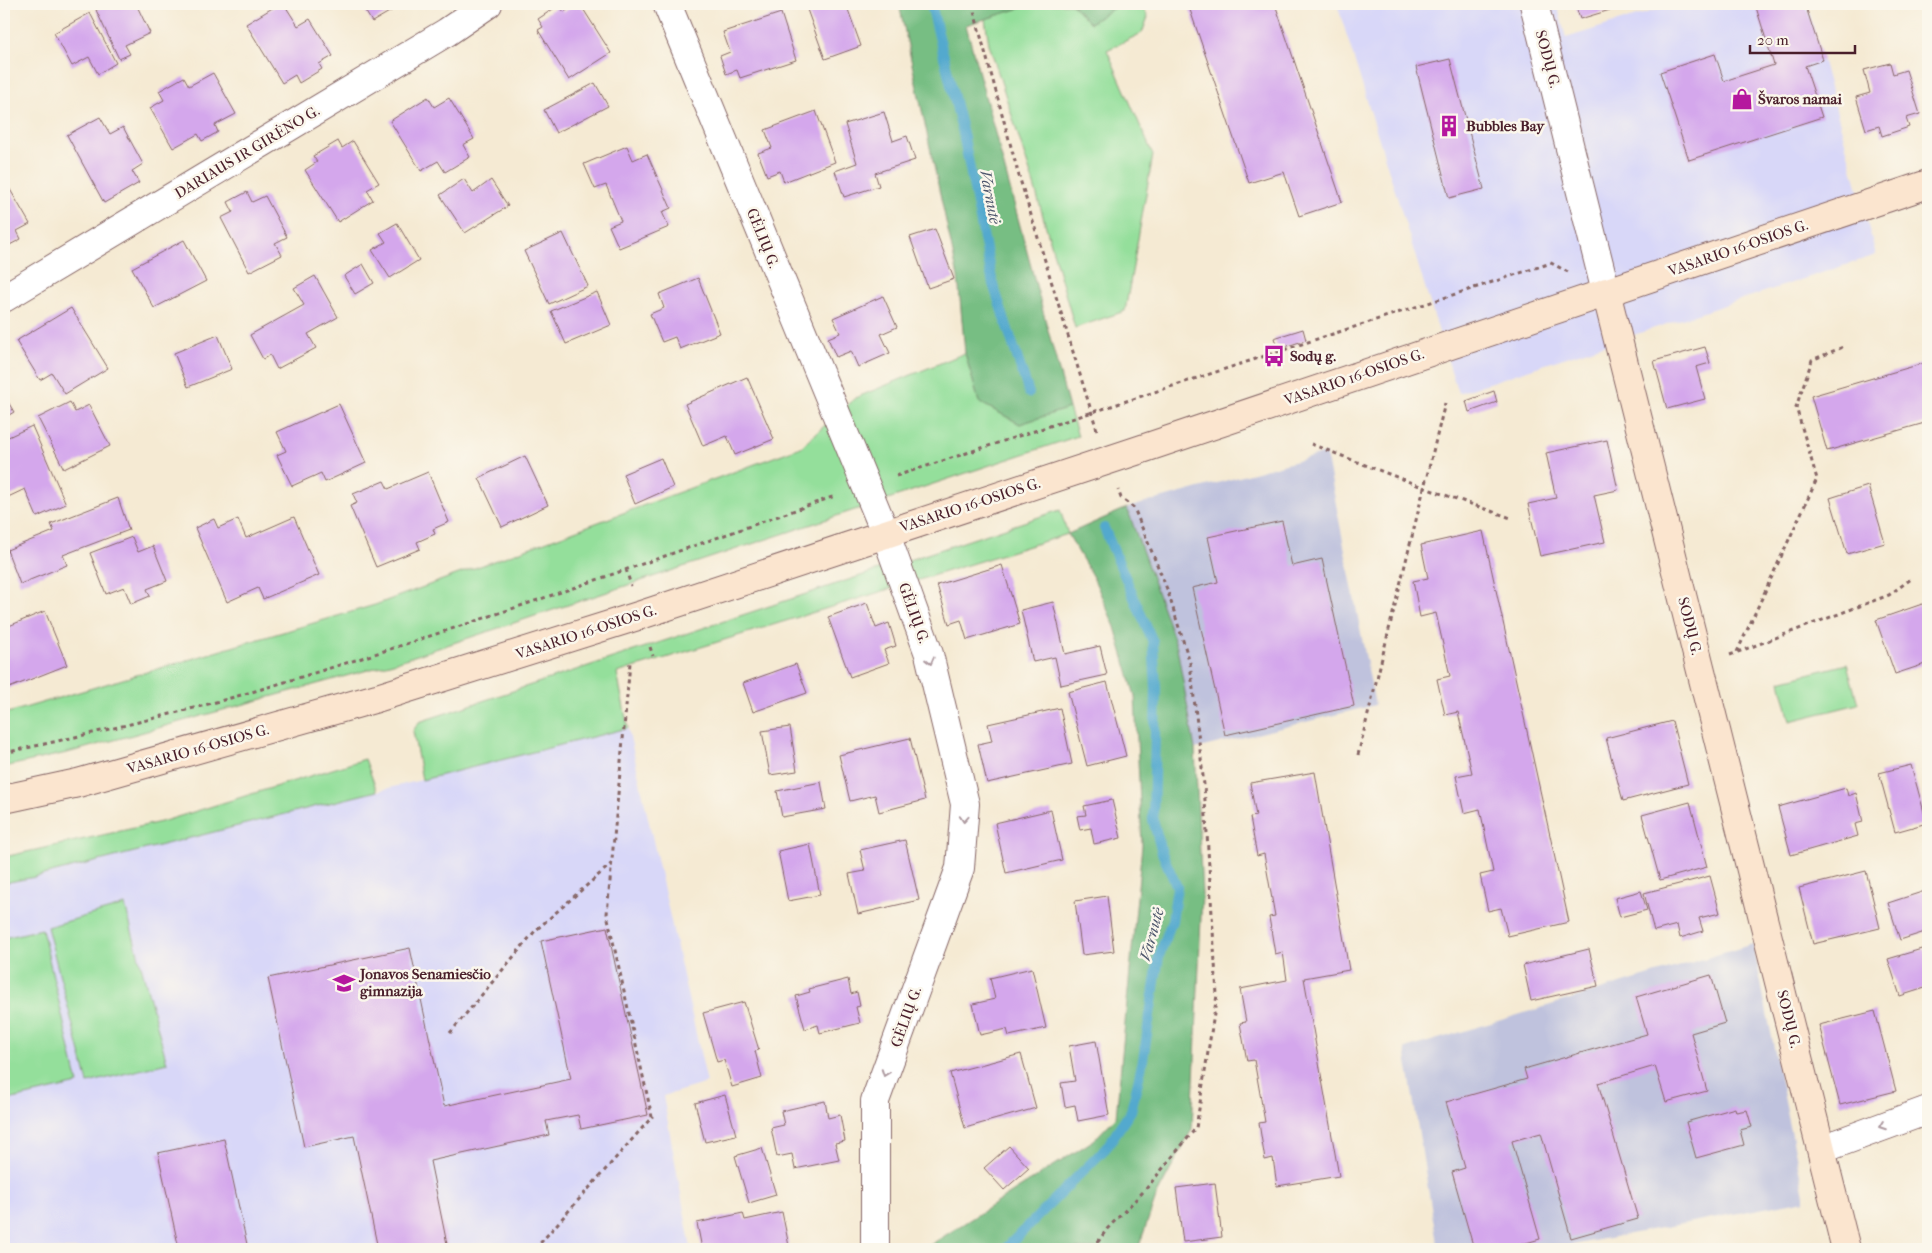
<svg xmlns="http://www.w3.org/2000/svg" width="1932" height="1253" font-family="'IM FELL French Canon',serif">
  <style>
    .built { fill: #d8d7f8 }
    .industrial { fill: #bfc2dd }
    .green { fill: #94df9b; stroke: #6f7f63 }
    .forest { fill: #77be83; stroke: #606e57 }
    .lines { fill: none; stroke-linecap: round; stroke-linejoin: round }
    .stream { stroke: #52a9ce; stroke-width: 10 }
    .building { fill: #d4a7ec }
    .minor-casing { stroke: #866666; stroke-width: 30 }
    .secondary-casing { stroke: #866666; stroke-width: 30 }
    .path { stroke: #866666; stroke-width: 3; stroke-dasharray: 4 4; stroke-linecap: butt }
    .minor { stroke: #fff; stroke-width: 28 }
    .secondary { stroke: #fbe5cf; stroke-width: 28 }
    .oneway { stroke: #ae9aa0 }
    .labels { text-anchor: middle; stroke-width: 5; stroke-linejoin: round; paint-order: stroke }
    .street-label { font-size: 15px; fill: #4a1f2b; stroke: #fbf7ec }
    .poi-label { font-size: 15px; font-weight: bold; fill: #4a1f2b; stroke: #fbf7ec; text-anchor: start }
    .water-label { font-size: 16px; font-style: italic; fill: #4d566c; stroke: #fbf7ec }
  </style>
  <rect width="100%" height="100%" fill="#fbf7ec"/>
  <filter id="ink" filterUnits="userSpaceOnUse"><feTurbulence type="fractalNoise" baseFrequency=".02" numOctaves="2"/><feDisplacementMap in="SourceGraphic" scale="10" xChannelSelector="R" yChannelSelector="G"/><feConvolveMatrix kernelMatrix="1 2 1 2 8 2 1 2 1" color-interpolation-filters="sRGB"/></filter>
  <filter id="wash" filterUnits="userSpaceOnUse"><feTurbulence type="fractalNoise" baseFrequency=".0096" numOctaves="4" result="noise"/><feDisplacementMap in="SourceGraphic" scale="20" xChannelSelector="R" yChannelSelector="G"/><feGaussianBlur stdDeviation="1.12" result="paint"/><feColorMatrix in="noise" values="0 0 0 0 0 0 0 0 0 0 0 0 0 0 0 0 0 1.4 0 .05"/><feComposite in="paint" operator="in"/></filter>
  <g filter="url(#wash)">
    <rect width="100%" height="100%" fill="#f5ead3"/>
    <path class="built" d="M1337 4H1557L1566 38 1675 4H1807L1876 255 1458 393Z
      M628 728 707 1083 663 1096 691 1249H4V883L35 877Z"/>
    <path class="industrial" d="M1326 453 1375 705 1195 749 1177 647 1127 508Z
      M1753 944 1805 1200 1552 1249H1438L1405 1049Z"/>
    <path class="green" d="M1033 4H1072L1090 23 1120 4H1142L1148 17 1142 33 1107 50 1153 155 1125 311 1075 328 1034 185 989 44 985 19Z
      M965 353 979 402 1020 424 1069 408 1078 436 393 663 71 752 4 767V714L375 605 801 447 855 398Z
      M1060 510 1068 534 617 673 628 728 422 780 413 731 419 722Z
      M1847 664 1858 704 1790 721 1780 681Z
      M365 759 377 791 35 877 4 883V857L161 822Z
      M125 905 167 1063 88 1083 47 927Z
      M42 929 78 1084 4 1101V938Z"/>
    <path class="forest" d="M899 4H1033L966 25 1069 408 1020 424 979 402 965 353 958 277Z
      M1072 4H1120L1090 23Z
      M1127 508 1177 647 1195 749 1202 894 1192 1129 1156 1197 1138 1249H924L1094 1140 1116 1117 1142 845 1135 696 1115 627 1094 579 1068 534Z"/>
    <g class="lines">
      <path class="stream" d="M931 4 963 134 993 284 1029 393
        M1005 1249 1106 1148 1131 1111 1143 1060 1159 956 1172 921 1177 887 1162 853 1153 820 1156 688 1153 642 1104 528"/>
    </g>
    <g id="blocks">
      <path class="building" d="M109 4H136L150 33 125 45 130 54 119 59 96 10Z
        M279 4H284L298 26 310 19 333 56 319 64 322 69 299 83 295 75 282 83 246 24Z
        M361 4H403L372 22Z
        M577 4H580L611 53 569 80 538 30 543 27 538 19 559 5 564 12Z
        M805 4H846L861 46 825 59Z
        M1188 4H1275L1342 202 1299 216 1284 172 1249 183Z
        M1575 4H1619L1620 7 1580 19Z
        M1755 4H1805L1823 60 1805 66 1822 117 1689 160 1660 72 1715 54 1724 81 1774 65Z
        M90 13 116 63 98 74 89 57 72 66 54 33Z
        M781 13 796 60 740 78 737 70 726 74 720 56 730 52 723 32Z
        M1450 59 1484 189 1449 198 1416 67Z
        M1890 63 1893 74 1906 70 1920 114 1906 118 1909 127 1882 136 1879 126 1866 130 1856 97 1870 93 1864 70Z
        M213 73 236 114 215 125 218 132 202 141 198 134 173 148 150 108 164 100 159 91 184 77 189 86Z
        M595 83 608 106 556 133 544 110Z
        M428 97 434 107 449 98 474 139 463 145 470 157 445 172 438 161 421 171 390 121Z
        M816 111 835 162 784 182 780 171 767 176 758 153 772 148 765 130Z
        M884 112 893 141 907 136 915 160 875 173 879 186 844 197 835 171 857 163 845 124Z
        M100 117 110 134 123 127 143 164 132 171 139 183 104 203 67 135Z
        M338 141 342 148 353 141 379 183 367 190 373 200 338 222 305 170 317 162 313 156Z
        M627 146 633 160 647 154 671 208 662 212 669 227 619 248 609 226 621 221 606 185 595 189 584 164Z
        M464 179 473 193 491 180 508 206 465 233 440 195Z
        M8 186 30 224 17 231 21 239 4 248V188Z
        M247 192 252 202 265 196 287 237 275 243 282 255 249 272 221 218 233 212 228 202Z
        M397 223 419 260 390 278 372 250 386 242 380 233Z
        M935 229 954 279 928 288 910 237Z
        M563 233 588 286 549 304 524 251Z
        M184 240 206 281 154 308 132 268Z
        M363 264 374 283 355 294 344 276Z
        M315 276 338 317 308 334 316 348 277 369 270 355 263 359 250 335 304 305 294 288Z
        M698 278 720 333 680 349 675 337 662 342 650 314 664 308 659 294Z
        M597 292 611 325 566 344 551 311Z
        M883 296 897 327 881 334 890 353 858 367 851 351 836 357 828 338 840 333 833 318Z
        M71 308 108 368 65 394 52 373 40 380 16 341Z
        M1303 329 1306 340 1278 349 1274 338Z
        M218 335 232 369 188 387 174 353Z
        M1705 347 1710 363 1696 367 1705 399 1667 409 1654 361Z
        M1928 362V422L1827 451 1811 396Z
        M747 377 774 439 735 455 727 436 703 446 685 404Z
        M1494 391 1497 402 1469 412 1466 401Z
        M4 395 14 412 4 418Z
        M70 402 75 412 89 405 110 446 64 469 38 418Z
        M339 404 366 463 325 482 321 473 292 486 277 455 286 451 277 432Z
        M32 426 66 504 37 517 25 489 8 497 4 487V439Z
        M1607 440 1618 490 1594 495 1605 542 1540 556 1528 504 1556 498 1546 453Z
        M525 456 548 505 502 527 479 478Z
        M661 458 673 487 635 504 623 474Z
        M428 472 449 522 433 529 435 534 417 542 420 549 376 567 350 506 357 503 353 494 384 481 388 489Z
        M1868 486 1885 543 1847 554 1830 498Z
        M118 498 129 530 63 555 67 565 20 584 7 550 54 531 51 524Z
        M294 517 319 575 263 599 258 588 227 602 195 528 214 519 218 528 238 519 246 538Z
        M1282 521 1292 566 1322 559 1354 706 1225 735 1192 588 1218 582 1208 537Z
        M1483 531 1569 922 1508 936 1501 908 1488 911 1480 875 1493 872 1480 809 1464 813 1456 776 1472 773 1458 712 1445 715 1437 679 1450 676 1436 613 1420 617 1413 581 1428 578 1421 545Z
        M132 537 138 552 153 546 167 581 147 589 150 596 131 604 124 587 106 594 90 553Z
        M1002 565 1020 624 967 640 961 620 949 624 937 585Z
        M1053 602 1065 654 1100 646 1107 675 1061 685 1055 657 1033 662 1021 610Z
        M1928 602V663L1895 674 1876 620Z
        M867 603 876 628 889 623 896 646 884 650 889 663 850 677 828 617Z
        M45 611 67 665 4 690V628Z
        M796 664 807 693 753 712 743 683Z
        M1107 682 1126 756 1087 766 1068 692Z
        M1060 708 1072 764 987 783 978 744 992 741 988 724Z
        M1672 721 1688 784 1623 801 1606 738Z
        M790 727 797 771 770 775 762 731Z
        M910 738 925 800 879 812 875 795 850 801 839 755Z
        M1911 765 1927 823 1895 832 1879 773Z
        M1315 772 1349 970 1304 978 1339 1176 1277 1186 1273 1158 1265 1160 1259 1123 1265 1122 1254 1060 1247 1061 1240 1023 1246 1022 1240 989 1287 980 1283 952 1275 954 1269 917 1275 916 1264 854 1257 856 1250 817 1256 816 1250 783Z
        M821 782 826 809 782 817 777 791Z
        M1846 788 1848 796 1856 793 1863 822 1855 824 1858 836 1791 855 1778 807Z
        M1112 800 1121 838 1094 844 1091 828 1080 830 1077 816 1086 815 1084 806Z
        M1690 802 1707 867 1660 880 1642 815Z
        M1051 810 1062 860 1006 873 995 823Z
        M905 840 919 900 858 914 849 874 865 871 860 850Z
        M810 844 820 895 788 901 778 851Z
        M1866 871 1880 928 1813 944 1799 888Z
        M1710 876 1720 913 1699 918 1703 931 1680 938 1677 925 1654 931 1644 893Z
        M1928 890V931L1900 940 1888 903Z
        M1641 891 1647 910 1620 917 1615 898Z
        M1107 896 1114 951 1082 955 1075 901Z
        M607 927 648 1115 581 1129 578 1115 546 1121 549 1135 430 1161 448 1249H378L354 1136 304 1147 268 978 410 948 444 1106 571 1079 541 941Z
        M1925 948 1928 958V987L1900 996 1888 959Z
        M1589 949 1598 986 1531 1001 1523 965Z
        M1032 968 1046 1028 1009 1036 1007 1029 980 1035 973 1004 995 999 990 978Z
        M1711 975 1725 1023 1691 1033 1707 1091 1666 1102 1655 1066 1598 1083 1638 1219 1571 1238 1541 1133 1512 1141 1540 1239 1505 1249H1474L1452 1172 1465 1168 1446 1102 1527 1079 1524 1069 1647 1034 1636 997Z
        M848 979 851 994 857 992 860 1006 856 1007 860 1023 820 1033 818 1025 805 1029 796 996 810 992 809 989Z
        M744 1002 759 1050 755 1051 762 1078 732 1087 724 1060 717 1062 703 1013Z
        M1875 1011 1896 1091 1840 1105 1819 1025Z
        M1096 1041 1109 1115 1078 1121 1075 1105 1065 1107 1061 1083 1075 1081 1069 1046Z
        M1021 1054 1036 1108 965 1128 950 1073Z
        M725 1095 736 1135 705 1142 695 1103Z
        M825 1101 828 1118 840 1115 845 1141 835 1143 839 1160 795 1169 792 1154 777 1157 771 1128 784 1125 781 1111Z
        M1735 1108 1736 1112 1747 1110 1752 1127 1740 1130 1744 1145 1696 1158 1686 1122Z
        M224 1139 248 1249H179L158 1153Z
        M1009 1146 1029 1168 1004 1190 984 1168Z
        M762 1148 776 1195 749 1203 735 1156Z
        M1215 1183 1222 1237 1183 1242 1176 1188Z
        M782 1212 789 1246 772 1249H702L697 1223 743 1213 745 1220Z"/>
    </g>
  </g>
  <g filter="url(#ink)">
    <use href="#blocks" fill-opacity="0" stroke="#866666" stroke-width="1"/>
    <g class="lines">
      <g class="minor-casing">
        <path id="minor" d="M667 4 885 532 929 654 965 804 960 868 875 1101V1249
          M1534 4 1606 292
          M4 298 447 32 488 4
          M1822 1149 1928 1110"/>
      </g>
      <g class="secondary-casing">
        <path id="secondary" d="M1606 292 1846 1249
          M4 799 78 783 377 698 641 615 1148 447 1928 184"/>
      </g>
      <path class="path" d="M972 4 1019 176 1097 430
        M1311 444 1425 488 1511 518
        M896 476 1551 263 1568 272
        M626 569 631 586
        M650 647 653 656
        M1737 652 1817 479 1796 407 1812 360 1843 347
        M1730 655 1889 595 1911 579
        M4 753C99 732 195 710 288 681 472 625 654 560 835 496
        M1358 755 1445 403
        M450 1033 535 931 611 864
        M535 1249 652 1117 607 914 630 663
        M1093 1249 1107 1229 1145 1190 1196 1128 1217 995 1204 785 1190 663 1167 589 1134 508 1121 498 1118 490"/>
      <use href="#minor" class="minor"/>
      <use href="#secondary" class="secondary"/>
    </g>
    <defs><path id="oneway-chevron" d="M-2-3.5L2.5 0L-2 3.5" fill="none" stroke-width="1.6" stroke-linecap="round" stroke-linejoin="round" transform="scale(1.25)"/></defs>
    <g class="oneway">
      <use href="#oneway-chevron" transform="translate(930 661) rotate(76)"/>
      <use href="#oneway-chevron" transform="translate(964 819) rotate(94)"/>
      <use href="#oneway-chevron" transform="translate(885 1073) rotate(110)"/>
      <use href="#oneway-chevron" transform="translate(1882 1126) rotate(160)"/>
    </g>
  </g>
  <defs>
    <g id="shop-bare" transform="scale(1.725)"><path d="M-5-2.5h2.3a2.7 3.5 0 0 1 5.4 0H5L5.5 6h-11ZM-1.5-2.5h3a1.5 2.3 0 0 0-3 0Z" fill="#b5179e" stroke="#fbf7ec" stroke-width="2.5" paint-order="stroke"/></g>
    <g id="building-bare" transform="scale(1.725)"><path d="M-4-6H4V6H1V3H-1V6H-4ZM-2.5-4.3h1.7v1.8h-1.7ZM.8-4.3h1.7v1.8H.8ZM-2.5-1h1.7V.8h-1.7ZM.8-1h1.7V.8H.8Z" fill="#b5179e" stroke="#fbf7ec" stroke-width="2.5" paint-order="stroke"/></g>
    <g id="bus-bare" transform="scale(1.725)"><path d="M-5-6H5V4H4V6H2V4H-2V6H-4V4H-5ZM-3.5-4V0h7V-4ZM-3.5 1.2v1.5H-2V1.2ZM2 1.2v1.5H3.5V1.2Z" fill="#b5179e" stroke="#fbf7ec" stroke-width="2.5" paint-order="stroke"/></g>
    <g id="school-bare" transform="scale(1.725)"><path d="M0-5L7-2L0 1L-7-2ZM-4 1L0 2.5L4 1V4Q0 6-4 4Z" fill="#b5179e" stroke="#fbf7ec" stroke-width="2.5" paint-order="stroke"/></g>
  </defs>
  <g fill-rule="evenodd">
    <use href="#shop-bare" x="1742" y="99"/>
    <use href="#building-bare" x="1449" y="126"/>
    <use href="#bus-bare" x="1274" y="356"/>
    <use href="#school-bare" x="344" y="983"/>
  </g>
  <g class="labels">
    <g class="street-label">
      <text transform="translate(1548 59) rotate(75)" y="5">SODŲ G.</text>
      <text transform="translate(247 152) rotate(-31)" y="5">DARIAUS IR GIRĖNO G.</text>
      <text transform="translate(763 238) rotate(68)" y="5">GĖLIŲ G.</text>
      <text transform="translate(1738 248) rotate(-19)" y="5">VASARIO 16-OSIOS G.</text>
      <text transform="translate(1354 377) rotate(-19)" y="5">VASARIO 16-OSIOS G.</text>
      <text transform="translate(970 505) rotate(-18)" y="5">VASARIO 16-OSIOS G.</text>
      <text transform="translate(914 613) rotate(70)" y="5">GĖLIŲ G.</text>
      <text transform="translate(1690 626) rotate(76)" y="5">SODŲ G.</text>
      <text transform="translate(586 632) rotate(-18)" y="5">VASARIO 16-OSIOS G.</text>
      <text transform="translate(198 749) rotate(-16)" y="5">VASARIO 16-OSIOS G.</text>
      <text transform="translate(906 1017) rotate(-70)" y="5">GĖLIŲ G.</text>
      <text transform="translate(1789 1019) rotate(76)" y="5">SODŲ G.</text>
    </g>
    <g class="poi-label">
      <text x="1758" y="104">Švaros namai</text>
      <text x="1466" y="131">Bubbles Bay</text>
      <text x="1290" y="361">Sodų g.</text>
      <text x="360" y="979">Jonavos Senamiesčio<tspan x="360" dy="17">gimnazija</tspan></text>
    </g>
    <g class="water-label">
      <text transform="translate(991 197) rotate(79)" y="6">Varnutė</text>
      <text transform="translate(1151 934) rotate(-75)" y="6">Varnutė</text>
    </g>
  </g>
  <rect width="1932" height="1253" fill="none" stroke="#fbf7ec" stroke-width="20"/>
  <path d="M1750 45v8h105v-8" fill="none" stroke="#4a1f2b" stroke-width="2.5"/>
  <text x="1757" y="45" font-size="15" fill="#4a1f2b" stroke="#fbf7ec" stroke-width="4" paint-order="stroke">20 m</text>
</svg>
